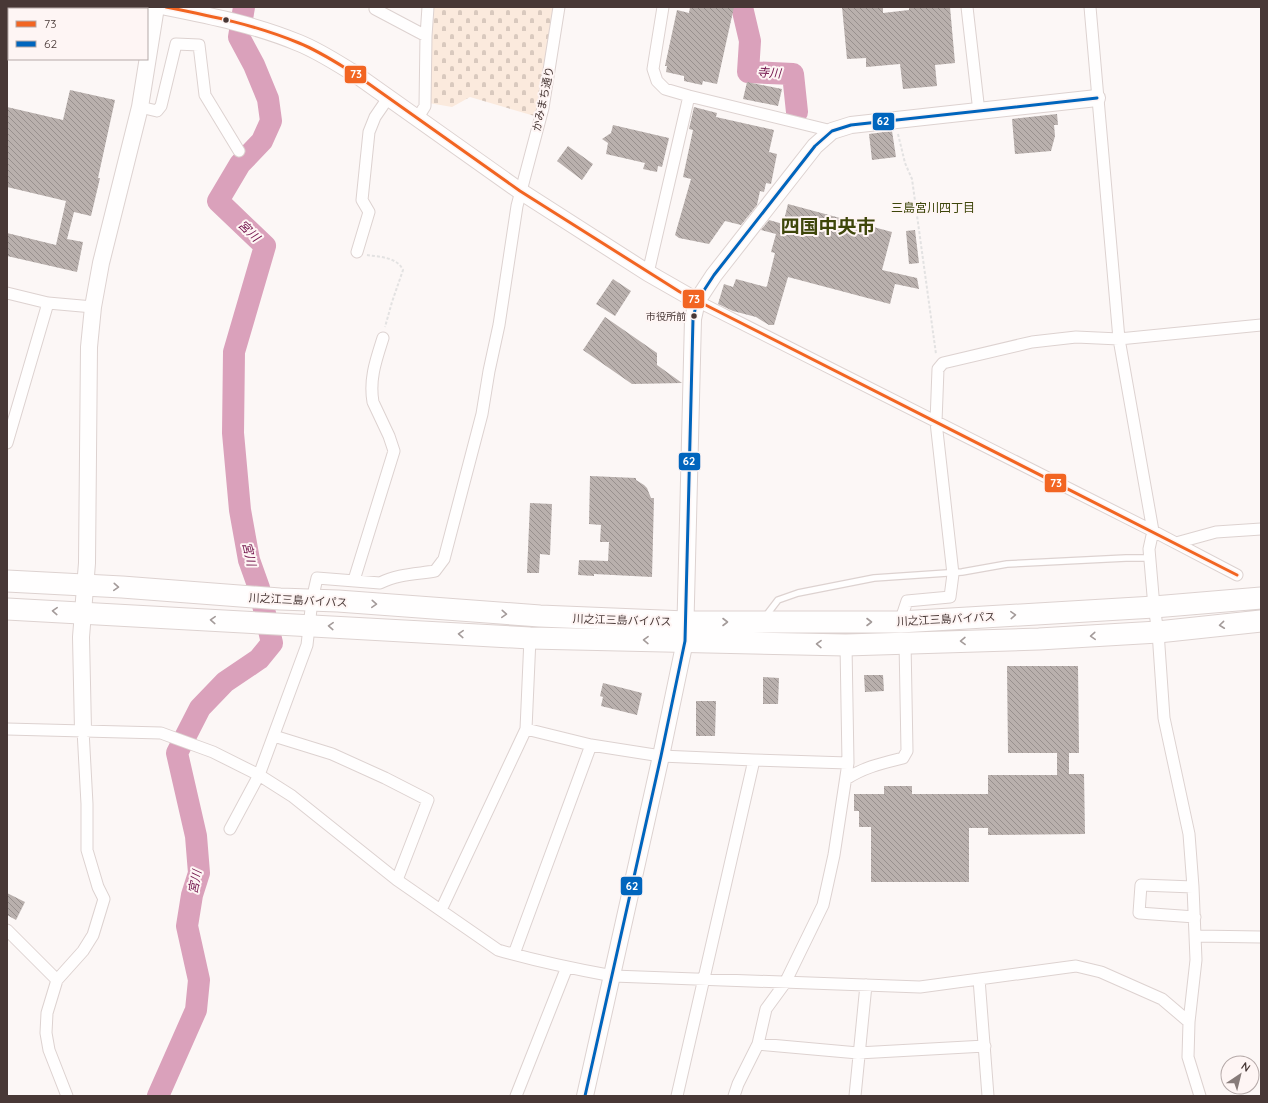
<svg xmlns="http://www.w3.org/2000/svg" width="1268" height="1103" font-family="Quicksand,'Noto Sans JP',sans-serif">
  <style>
    .cemetery { fill: url(#cemetery-stones) }
    .lines { fill: none; stroke-linecap: round; stroke-linejoin: round }
    .river { stroke: #daa1bb; stroke-width: 22 }
    .building { fill: url(#building-back-hatch) }
    .lane-casing { stroke: #ddd2d0; stroke-width: 8 }
    .street-casing { stroke: #ddd2d0; stroke-width: 13 }
    .secondary-casing { stroke: #ddd2d0; stroke-width: 18 }
    .highway-casing { stroke: #ddd2d0; stroke-width: 23 }
    .path { stroke: #e3e2e2; stroke-width: 2; stroke-dasharray: 3 2; stroke-linecap: butt }
    .lane { stroke: #fffefe; stroke-width: 5.5 }
    .street { stroke: #fffefe; stroke-width: 11 }
    .secondary { stroke: #fffefe; stroke-width: 16 }
    .highway { stroke: #fffefe; stroke-width: 21 }
    .bus-1-casing { stroke: #fef5f4; stroke-width: 6 }
    .bus-2-casing { stroke: #fef5f4; stroke-width: 6 }
    .bus-1 { stroke: #f26522; stroke-width: 3 }
    .bus-2 { stroke: #0065bd; stroke-width: 3 }
    .oneway { stroke: #a49b9a }
    .bus-dot { fill: #483836; stroke: #fef5f4; stroke-width: 1.5 }
    .labels { text-anchor: middle; stroke-width: 4; stroke-linejoin: round; paint-order: stroke }
    .bus-label { font-size: 10px; fill: #483836; stroke: #fef5f4; text-anchor: end }
    .street-label { font-size: 11px; fill: #483836; stroke: #fef5f4 }
    .water-label { font-size: 12px; font-style: italic; fill: #71124a; stroke: #fef5f4 }
    .neighbourhood-label { font-size: 12px; fill: #3e460a; stroke: #fef5f4 }
    .town-label { font-size: 19px; font-weight: bold; fill: #3e460a; stroke: #fef5f4 }
    .line-badge { stroke: #fef5f4; stroke-width: 1.5 }
    .badge-label { font-size: 11px; text-anchor: middle; font-weight: bold; fill: #fff }
  </style>
  <defs>
    <pattern id="cemetery-stones" width="16" height="16" patternUnits="userSpaceOnUse"><rect width="16" height="16" fill="#fbeadd"/><path d="M2 7V4a2 2 0 0 1 4 0v3zM10 15v-3a2 2 0 0 1 4 0v3z" fill="#d9c9be"/></pattern>
    <pattern id="building-back-hatch" width="6" height="6" patternUnits="userSpaceOnUse"><rect width="6" height="6" fill="#b9b0ad"/><path d="M-1 5l2 2M0 0l6 6M5-1l2 2" fill="none" stroke="#98908e"/></pattern>
  </defs>
  <rect width="100%" height="100%" fill="#fcf7f6"/>
  <path class="cemetery" d="M433 7H555L538 117 470 97 452 107 429 103Z"/>
  <g class="lines">
    <path class="river" d="M742 7 750 41 748 72 793 74 797 112
      M158 1096 196 1010 199 980 187 926 192 895 199 873 196 836 177 753 200 708 225 682 259 659 272 643 259 588 249 560 240 510 233 433 234 352 265 246 218 201 240 164 262 141 271 121 268 99 254 65 239 37 244 7"/>
  </g>
  <path class="building" d="M690 7H734L717 84 703 81 702 85 684 81V76L666 72 667 66H665L677 10 689 13Z
    M842 7H883V13L909 10V7H950L955 63 935 65 937 86 903 89 900 64 866 67V58L847 59Z
    M747 82 782 89 778 106 743 99Z
    M70 90 115 100 98 178H100L91 216 74 212 67 239 83 242 77 272 7 256V233L56 245 66 201 7 187V107L63 120Z
    M694 107 717 113 716 117 774 130 769 152 777 154 771 184 766 183 764 192 760 191 757 205 741 225 725 221 709 244 679 238 675 235 691 179 683 177 693 130 689 129Z
    M1057 114 1058 125H1054L1055 136 1051 151 1015 154 1012 119Z
    M613 125 669 138 662 167 658 166 657 172 643 169 645 163 606 154 608 143 602 139 611 133Z
    M892 131 896 157 872 160 869 134Z
    M568 146 593 164 582 180 557 161Z
    M788 204 892 232 882 270 917 278 919 289 895 284 890 304 788 277 774 325H769L756 317 733 311 718 304 724 284 733 287 736 279 766 287 767 286 775 253 771 252 776 234 761 230 769 220 783 224Z
    M915 230 919 263 909 264 906 231Z
    M613 279 631 291 615 316 596 304Z
    M605 317 657 353V365L682 383 632 384 583 350Z
    M590 476 636 478V480L644 485 647 488 651 498H654L652 577 594 574V576L578 575 579 560 608 561 609 542H600L601 525 589 524Z
    M530 503 552 504 550 555 540 554 539 573H527Z
    M1007 666H1078L1079 753H1069V774H1084L1085 834 988 835V828H969V882H871V827H859V811H854V794H884V786H912V794H988V775H1057V753H1008Z
    M864 675H883L884 691 865 692Z
    M763 677 779 678 778 704H763Z
    M603 683 642 693 637 715 601 706 603 697 600 696Z
    M696 701H716L715 736H696Z
    M7 893 25 902 16 920 7 915Z"/>
  <g class="lines">
    <g class="lane-casing">
      <path id="lane" d="M765 617 778 600 798 593 874 578 962 572 1007 564 1126 558H1150"/>
    </g>
    <g class="street-casing">
      <path id="street" d="M663 7 653 69 657 81 665 89 689 96 832 131
        M967 7 979 112
        M1090 7 1119 339 1153 531 1149 549 1154 607 1158 632 1164 718 1189 834 1193 887 1196 960 1189 1022 1188 1057 1200 1096
        M375 9 426 36
        M140 107 157 111 161 106 176 44 199 45 205 95 239 151
        M417 119 425 106 426 36 428 7
        M357 252 369 212 362 200 369 132 375 117 388 98
        M648 273 689 96
        M7 293 48 303 93 307
        M697 301 1153 531 1237 575
        M7 443 48 303
        M1176 543 1216 532 1261 529
        M354 580 394 451 389 436 373 402C369 379 376 360 383 338
        M900 622 907 601 950 597 953 574 936 422 938 369 943 363 1032 342 1076 337 1119 339 1261 325
        M7 729 161 733 213 752 259 775 292 796 397 880 498 950C536 961 574 969 613 976L920 987 1076 966 1101 972 1162 999 1189 1022
        M526 729 591 745 661 756 754 760 848 763
        M274 736 332 754 385 778 428 800 397 880
        M846 779C864 767 883 763 903 758L907 751 905 642
        M230 829 259 775 307 645 312 600 317 578 380 583C397 574 417 574 435 571L444 559 482 414 489 371 499 325 517 206 543 108 559 7
        M1193 887 1141 885 1139 913 1195 917
        M441 910 526 729 530 638
        M7 930 57 980
        M1196 936 1261 937
        M514 954 591 745
        M979 979 988 1096
        M758 1044 858 1053 985 1046
        M67 1096 49 1050 46 1033 47 1013 57 980 83 951 93 935 104 899 98 887 87 850V804L83 730
        M516 1096 567 967
        M677 1096 754 760
        M734 1096 738 1084 758 1044 766 1009 785 983 823 905 834 855 848 763 846 645
        M855 1096 866 985"/>
    </g>
    <g class="secondary-casing">
      <path id="secondary" d="M166 7C211 16 256 25 299 43 319 51 337 63 355 74L520 191 648 273 697 301
        M83 730 81 637 87 563 89 347 93 307 101 263 140 107 156 7
        M585 1096 661 756 685 641 693 319 697 301 714 275 815 146 832 131 851 125 1097 98"/>
    </g>
    <g class="highway-casing">
      <path id="highway" d="M7 581 122 587 280 599 338 601 540 616 686 622H900L1154 607 1261 598
        M7 609 530 638 846 645 1039 639 1158 632 1261 621"/>
    </g>
    <path class="path" d="M898 134 905 163 912 179 936 354
      M367 255C380 257 397 257 403 270L392 302 385 327"/>
    <use href="#lane" class="lane"/>
    <use href="#street" class="street"/>
    <use href="#secondary" class="secondary"/>
    <use href="#highway" class="highway"/>
    <g class="bus-1-casing">
      <path id="bus-1" d="M166 7C211 16 256 25 299 43 319 51 337 63 355 74L520 191 680 292 1237 575"/>
    </g>
    <g class="bus-2-casing">
      <path id="bus-2" d="M585 1096 661 756 685 641 693 319 697 301 714 275 815 146 832 131 851 125 1097 98"/>
    </g>
    <use href="#bus-1" class="bus-1"/>
    <use href="#bus-2" class="bus-2"/>
  </g>
  <defs><path id="oneway-chevron" d="M-2-3.5L2.5 0L-2 3.5" fill="none" stroke-width="1.6" stroke-linecap="round" stroke-linejoin="round"/></defs>
  <g class="oneway">
    <use href="#oneway-chevron" transform="translate(116 587) rotate(4)"/>
    <use href="#oneway-chevron" transform="translate(374 604) rotate(4)"/>
    <use href="#oneway-chevron" transform="translate(55 611) rotate(-177)"/>
    <use href="#oneway-chevron" transform="translate(504 614) rotate(4)"/>
    <use href="#oneway-chevron" transform="translate(1013 615) rotate(-3)"/>
    <use href="#oneway-chevron" transform="translate(213 620) rotate(-177)"/>
    <use href="#oneway-chevron" transform="translate(725 622)"/>
    <use href="#oneway-chevron" transform="translate(869 622)"/>
    <use href="#oneway-chevron" transform="translate(1222 625) rotate(174)"/>
    <use href="#oneway-chevron" transform="translate(331 626) rotate(-177)"/>
    <use href="#oneway-chevron" transform="translate(461 634) rotate(-177)"/>
    <use href="#oneway-chevron" transform="translate(1093 636) rotate(176)"/>
    <use href="#oneway-chevron" transform="translate(646 640) rotate(-179)"/>
    <use href="#oneway-chevron" transform="translate(963 641) rotate(179)"/>
    <use href="#oneway-chevron" transform="translate(819 644) rotate(-179)"/>
  </g>
  <g class="bus-dot">
    <circle cx="226" cy="20" r="3.5"/>
    <circle cx="694" cy="316" r="3.5"/>
  </g>
  <g class="labels">
    <g class="bus-label">
      <text x="686" y="320">市役所前</text>
    </g>
    <g class="street-label">
      <text transform="translate(543 99) rotate(-78)" y="4">かみまち通り</text>
      <text transform="translate(298 600) rotate(3)" y="4">川之江三島バイパス</text>
      <text transform="translate(946 619) rotate(-3)" y="4">川之江三島バイパス</text>
      <text transform="translate(622 620) rotate(2)" y="4">川之江三島バイパス</text>
    </g>
    <g class="water-label">
      <text transform="translate(769 73) rotate(3)" y="4">寺川</text>
      <text transform="translate(249 231) rotate(44)" y="4">宮川</text>
      <text transform="translate(249 554) rotate(77)" y="4">宮川</text>
      <text transform="translate(195 882) rotate(-79)" y="4">宮川</text>
    </g>
    <g class="neighbourhood-label">
      <text x="933" y="212">三島宮川四丁目</text>
    </g>
    <g class="town-label">
      <text x="828" y="233">四国中央市</text>
    </g>
  </g>
  <g class="line-badge">
    <rect x="344" y="65" width="23" height="19" rx="4" fill="#f26522"/>
    <rect x="872" y="112" width="23" height="19" rx="4" fill="#0065bd"/>
    <rect x="682" y="289" width="23" height="20" rx="4" fill="#f26522"/>
    <rect x="678" y="452" width="23" height="19" rx="4" fill="#0065bd"/>
    <rect x="1044" y="473" width="23" height="20" rx="4" fill="#f26522"/>
    <rect x="620" y="876" width="23" height="20" rx="4" fill="#0065bd"/>
  </g>
  <g class="badge-label">
    <text x="356" y="78">73</text>
    <text x="883" y="125">62</text>
    <text x="694" y="303">73</text>
    <text x="689" y="465">62</text>
    <text x="1056" y="487">73</text>
    <text x="632" y="890">62</text>
  </g>
  <rect width="1268" height="1103" fill="none" stroke="#483836" stroke-width="16"/>
  <rect x="8" y="8" width="140" height="52" fill="#fef5f4" stroke="#b5a9a8"/>
  <rect x="16" y="21" width="20" height="6" fill="#f26522" stroke="#b5a9a8"/>
  <text x="44" y="28" font-size="12" fill="#483836">73</text>
  <rect x="16" y="41" width="20" height="6" fill="#0065bd" stroke="#b5a9a8"/>
  <text x="44" y="48" font-size="12" fill="#483836">62</text>
  <g transform="translate(1240 1075) rotate(35)"><circle r="19" fill="#fef5f4" stroke="#b5a9a8"/>
  <path d="M0-3L7 15L0 10L-7 15Z" fill="#877b79"/>
  <text y="-6" font-size="11" font-weight="bold" text-anchor="middle" fill="#483836">N</text>
  </g>
</svg>
